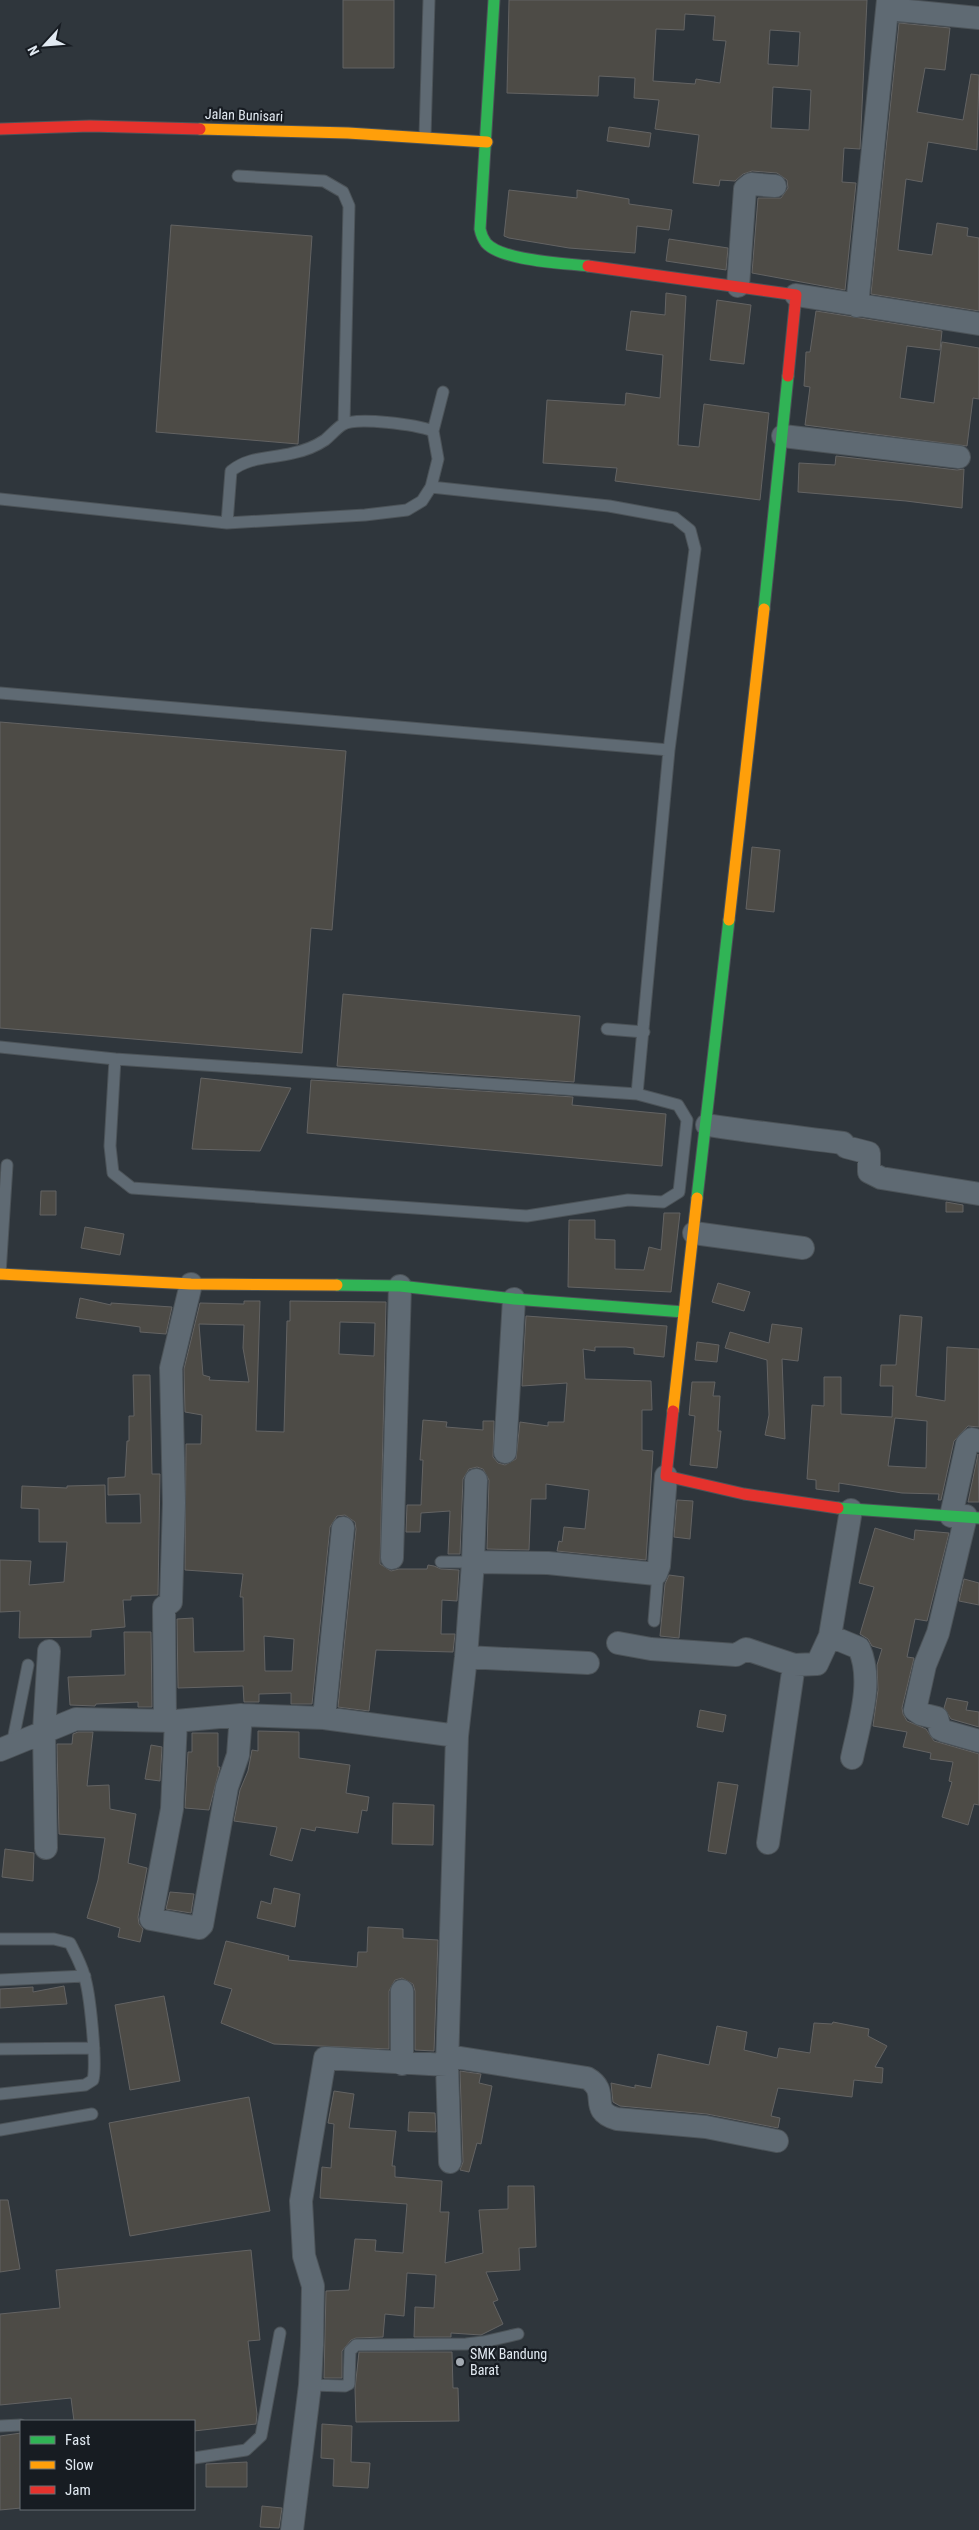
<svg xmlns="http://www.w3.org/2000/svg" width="979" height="2530" font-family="'Roboto Condensed',sans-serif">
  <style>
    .building { fill: #4d4b46; stroke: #636363; fill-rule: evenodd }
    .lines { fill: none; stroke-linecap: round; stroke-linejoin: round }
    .lane-casing { stroke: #4c5358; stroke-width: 13 }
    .street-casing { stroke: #4c5358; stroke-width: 24 }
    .fast-casing { stroke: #4c5358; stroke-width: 13 }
    .slow-casing { stroke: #4c5358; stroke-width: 13 }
    .jam-casing { stroke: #4c5358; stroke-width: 13 }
    .lane { stroke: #5f6a73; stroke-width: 11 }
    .street { stroke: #5f6a73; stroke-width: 22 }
    .fast { stroke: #30b455; stroke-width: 11 }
    .slow { stroke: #ff9f0a; stroke-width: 11 }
    .jam { stroke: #e5322d; stroke-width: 11 }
    .poi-dot { fill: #a3aab2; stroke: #171c22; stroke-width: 2 }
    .labels { text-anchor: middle; stroke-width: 4.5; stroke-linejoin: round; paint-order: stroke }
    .street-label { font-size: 14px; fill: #e1e9f1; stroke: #171c22 }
    .poi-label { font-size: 14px; fill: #e1e9f1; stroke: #171c22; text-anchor: start }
  </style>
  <rect width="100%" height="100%" fill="#2f363c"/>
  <path class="building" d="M343 0H394V68H343Z
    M509 0H867L860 149 844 148 842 182 856 183 845 290 752 273 758 198H781L788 188 787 180 777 173 752 171 743 174 735 181 720 180 719 186 693 183 699 135 655 129 659 100 634 98 635 78 599 76 598 96 507 93ZM685 14 715 16 713 40 726 41 720 83 696 79 695 84 653 81 656 29 684 30ZM770 30 800 32 798 66 768 64ZM773 87 811 90 809 130 771 128Z
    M899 23 950 28 945 70 925 68 917 112 963 120 971 74 979 75 977 150 928 142 922 182 906 179 898 250 932 255 937 223 968 228 967 236 979 238V311L871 294Z
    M609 127 651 133 649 147 607 141Z
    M509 190 577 198V190L629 199V204L672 210 669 230 637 226 635 253 569 248 509 238 504 236Z
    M171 225 312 236 298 444 156 432Z
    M669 239 728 248 726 270 666 261Z
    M666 293 686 296 678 445 699 447 704 404 769 413 760 500 615 481 617 468 543 463 547 400 625 405 626 393 660 398 663 355 626 350 631 311 665 315Z
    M717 300 751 305 744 364 710 360Z
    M816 311 942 331 940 350 907 346 900 398 934 403 942 342 979 348V399L973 398 967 446 805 425 810 387 804 386 805 370 806 352H810Z
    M836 456 957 470 964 469 962 508 906 501 798 492 799 463 835 465Z
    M0 722 346 751 332 930 311 928 302 1053 0 1028Z
    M752 847 780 850 774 912 746 909Z
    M343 994 580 1016 574 1082 337 1066Z
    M201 1078 291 1088 260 1151 192 1149Z
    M311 1080 573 1097 572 1105 666 1114 662 1166 307 1133Z
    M41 1191H56V1215H40Z
    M946 1202 963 1205V1212H946Z
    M664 1213H680L671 1292 568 1287 569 1220H595V1239L615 1240V1269L644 1270 649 1247 661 1250Z
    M85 1227 124 1234 120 1255 81 1248Z
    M718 1283 750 1292 744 1311 712 1302Z
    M80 1298 111 1305V1303L172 1307 166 1334 140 1332V1327L76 1318Z
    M244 1301H260L256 1431 284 1432 287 1321H290V1301L386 1302 380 1564 391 1571 399 1569H427L428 1565 434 1566 441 1569 459 1570 457 1601 442 1600 441 1634H455L453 1652 376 1650 369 1711 338 1707 356 1529 355 1522 345 1515 337 1516 330 1527 312 1704H291V1693L259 1694V1702H244L243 1686 178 1688 177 1619 193 1618 194 1652 244 1651 243 1597H240L243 1574 185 1570 186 1444H201L202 1415 185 1412 184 1369 200 1303 244 1304ZM340 1322 375 1323 374 1356 339 1354ZM199 1324 244 1325 243 1348 249 1382 209 1380 210 1377 203 1375ZM264 1636 294 1639 292 1671H265Z
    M900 1315 922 1317 916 1396 945 1401 947 1347 979 1349V1427L968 1426 954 1441 941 1500H938L939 1494 902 1493 839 1483V1492L816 1489V1480L807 1479 812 1405 824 1406V1377H841V1414L892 1417 893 1386H880L881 1365H896ZM895 1418 927 1421 926 1468 888 1466Z
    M526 1316 667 1326 664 1357 634 1354V1348L626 1347H595V1351L583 1349 585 1379 651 1381 652 1410H642V1450L653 1451 646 1560 557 1551 559 1541 562 1542 564 1527 585 1529 589 1490 546 1484V1499H531L529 1550 487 1549 489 1480 483 1469 477 1467 469 1469 463 1479 460 1554H448L450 1511 421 1513 420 1532H406L407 1505H421L423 1460H420L423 1420 447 1422 446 1427 483 1430V1421H494L493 1457 498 1463 505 1465 516 1459 520 1422 548 1426V1422H564L567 1383 522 1386Z
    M772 1324 802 1328 798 1361 782 1359 785 1439 765 1435 769 1415 767 1360 725 1348 730 1332 769 1343Z
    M697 1342 719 1345 717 1362 695 1360Z
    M133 1375H150L152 1474H160L158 1595 131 1596V1600H123L125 1627 91 1630V1637L19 1638 20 1611 0 1612V1560L31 1561 29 1585 64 1582 67 1542H39V1509L21 1508 22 1486 67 1488V1486L105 1485 106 1523H141L140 1494 108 1495V1478L125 1477 127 1441H129V1416H134Z
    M692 1382H715L713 1396H720L718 1431H721L717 1468 690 1465 695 1416 689 1415Z
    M978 1454 979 1502H968Z
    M677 1500 693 1501 690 1539 674 1537Z
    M875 1528 914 1540 915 1530 949 1533 927 1621 915 1619 907 1657 914 1658 902 1708 903 1714 907 1721 926 1729 934 1741 979 1754V1805L974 1804 968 1825 942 1817 952 1782 949 1781 953 1762 930 1759 931 1753 903 1747 907 1732 873 1726 878 1690 877 1665 882 1649 872 1646 868 1639 860 1634 874 1587 859 1583Z
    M669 1575 684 1577 679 1638 660 1636 665 1584Z
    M964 1579 979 1583V1605L959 1601Z
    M124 1632H151L152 1707H138V1702L96 1704 95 1706 70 1705 68 1677 125 1675Z
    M947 1698 968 1702 966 1710 979 1712V1727L951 1719 944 1708Z
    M700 1710 726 1715 723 1732 697 1727Z
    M258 1731 299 1732V1758L350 1765 346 1793 369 1797 367 1811 362 1810 358 1833 316 1827 315 1831 301 1828 292 1861 270 1855 277 1827 234 1821 240 1790 248 1771 252 1750 258 1751Z
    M78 1732H93L87 1786 109 1785 110 1809 136 1814 128 1863 147 1868 138 1917 139 1924 143 1929 140 1942 118 1937 120 1928 87 1918 98 1880 105 1838 59 1834 57 1744H72L73 1734Z
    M192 1733H218V1767H220L209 1810 185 1808 188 1752H192Z
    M151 1745 162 1747 160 1781 145 1779Z
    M718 1782 738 1785 726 1854 708 1851Z
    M393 1803 434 1805 433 1845 392 1844Z
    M5 1849 34 1853 33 1881 2 1877Z
    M274 1888 300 1894 295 1927 257 1918 261 1901 271 1904Z
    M170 1892 194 1894 191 1913 166 1909Z
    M368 1927 403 1929V1938L438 1940 434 2051 415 2050V1991L413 1984 402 1978 395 1980 389 1991V2049L274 2044 221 2023 232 1989 214 1984 226 1941 289 1956 288 1960 357 1967 358 1952H367Z
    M64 1986 67 2004 0 2008V1989L33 1987V1992Z
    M164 1996 180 2081 130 2090 115 2005Z
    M833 2022 869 2029 868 2036 887 2046 875 2067 883 2068 882 2083 854 2080 852 2097 778 2088 771 2116 780 2118 778 2128 707 2114 620 2106 613 2102 611 2083 635 2088V2085L651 2088 658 2054 709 2065 717 2026 747 2032 744 2050 777 2058 779 2048 810 2053 814 2023 832 2024Z
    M460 2071 481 2074 479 2083 492 2086 481 2144 477 2143 469 2172 460 2170 463 2162Z
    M334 2091 354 2094 349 2128 396 2131 392 2166H395V2177L442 2181 440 2212H449L445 2263 483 2253 479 2210 508 2209V2186H534L536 2247 519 2248 520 2270 486 2272 498 2300 493 2302 503 2324 481 2335 451 2333V2337H414L415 2307 434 2308 436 2275 407 2273 404 2316 385 2314 383 2337 356 2338 351 2340 342 2351V2378H324L326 2291 349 2290 355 2239 376 2240 375 2251 403 2253 407 2204 320 2198 322 2167 331 2168 334 2124 328 2123Z
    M249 2097 270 2211 130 2236 109 2123Z
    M409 2112 435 2113 436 2132 408 2131Z
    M0 2200H8L20 2269 0 2272Z
    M251 2250 260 2340 248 2341 257 2414 256 2424 194 2431V2421H74L71 2398 0 2405V2314L60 2308 56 2270Z
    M359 2352H452L453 2388H458L459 2421 356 2422 355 2389Z
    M322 2424 352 2426 351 2462 370 2463 368 2488 333 2486 334 2459 321 2458Z
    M21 2433V2508L0 2510V2436Z
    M247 2462V2487H206V2464Z
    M262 2506 282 2508 279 2528 260 2527Z"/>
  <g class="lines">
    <g class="lane-casing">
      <path id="lane" d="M425 136 429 0
        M238 176 324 181 343 192 349 206 344 423
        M433 431 443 392
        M0 499 227 523 365 515 407 510 422 501 431 487 609 506 675 518 690 530 695 549 669 750
        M227 523 231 471C250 456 270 459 293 453 303 451 316 446 325 440 331 435 336 429 342 425 356 416 417 425 433 431L438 459 431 487
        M0 693 669 750 637 1094
        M607 1029 644 1032
        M0 1047 115 1059 110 1146 113 1173 132 1188 527 1216 628 1200 663 1202 679 1192 687 1120 678 1105 637 1094 115 1059
        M0 1274 7 1165
        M441 1562H473
        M654 1621 658 1573
        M12 1745 28 1665
        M0 1939H54L70 1943C75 1953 81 1964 84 1975 90 1992 97 2063 93 2080L85 2085 0 2094
        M0 1980 85 1976
        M0 2049 94 2048
        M0 2130 92 2114
        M310 2385 345 2386 349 2384 350 2351 356 2345 466 2344 483 2342 518 2334
        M0 2426 21 2425
        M194 2458 246 2450 261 2436 280 2333"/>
    </g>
    <g class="street-casing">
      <path id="street" d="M888 9 979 18
        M738 286 745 189 751 184 775 186
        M796 295 979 324
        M857 306 888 0
        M783 436 959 457
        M707 1125C752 1132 797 1137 843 1143L846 1147 869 1153V1172L881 1178 979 1194
        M694 1233 803 1248
        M505 1452 514 1299
        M951 1516 967 1444 972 1439 979 1441
        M966 1516 938 1633 925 1665 915 1710 921 1714 937 1718 940 1729 944 1731 979 1741
        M392 1558 400 1286
        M473 1562 548 1563 656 1574 659 1566 666 1476
        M830 1636 859 1648C874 1681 859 1724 852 1758
        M618 1643 651 1649 736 1655 746 1649 794 1665 817 1664 830 1636 851 1510
        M466 1657 588 1663
        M324 1718 343 1528
        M165 1721 164 1607 171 1602 174 1503 171 1368 191 1284
        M176 1721 172 1809 151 1919 199 1928 202 1925 227 1787 238 1755 241 1715
        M0 1750 76 1719 176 1721 241 1715 324 1718 457 1736
        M768 1843 794 1665
        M46 1848 44 1731 49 1651
        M402 1991V2064
        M448 2056 587 2078C612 2092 586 2110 617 2119L706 2127 777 2141
        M450 2162 447 2065 457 1736 466 1657 473 1562 476 1480
        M292 2530 310 2385 312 2345 313 2286 304 2256 301 2201 325 2058 447 2065"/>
    </g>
    <g class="fast-casing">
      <path id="fast" d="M494 0 480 229C481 234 483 239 486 243 502 261 564 263 588 266
        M764 609 788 376
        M697 1198 729 920
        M337 1285 400 1286 514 1299 684 1312
        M838 1508 979 1518"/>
    </g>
    <g class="slow-casing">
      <path id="slow" d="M200 129 348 133 487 142
        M729 920 764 609
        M0 1274 191 1284 337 1285
        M673 1411 697 1198"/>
    </g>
    <g class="jam-casing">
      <path id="jam" d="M0 129 90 126 200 129
        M588 266 796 295 788 376
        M673 1411 666 1476 744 1494 838 1508"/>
    </g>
    <use href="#lane" class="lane"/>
    <use href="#street" class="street"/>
    <use href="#fast" class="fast"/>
    <use href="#slow" class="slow"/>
    <use href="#jam" class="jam"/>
  </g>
  <circle class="poi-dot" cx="460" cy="2362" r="5"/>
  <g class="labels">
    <g class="street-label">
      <text transform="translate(244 115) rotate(2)" y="5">Jalan Bunisari</text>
    </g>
    <g class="poi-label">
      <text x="470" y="2359">SMK Bandung<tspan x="470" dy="16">Barat</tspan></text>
    </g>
  </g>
  <rect x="20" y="2420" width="175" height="90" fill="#171c22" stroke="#686e75"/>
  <rect x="30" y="2436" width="25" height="8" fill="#30b455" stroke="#686e75"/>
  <text x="65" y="2445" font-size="15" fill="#e1e9f1">Fast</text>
  <rect x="30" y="2461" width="25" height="8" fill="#ff9f0a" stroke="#686e75"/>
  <text x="65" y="2470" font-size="15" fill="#e1e9f1">Slow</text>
  <rect x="30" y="2486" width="25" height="8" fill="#e5322d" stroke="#686e75"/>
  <text x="65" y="2495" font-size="15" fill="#e1e9f1">Jam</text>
  <g transform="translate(45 45) rotate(244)" stroke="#171c22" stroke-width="4" paint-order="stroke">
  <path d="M0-4L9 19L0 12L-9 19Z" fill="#e1e9f1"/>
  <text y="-8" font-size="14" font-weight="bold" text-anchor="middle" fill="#e1e9f1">N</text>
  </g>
</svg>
